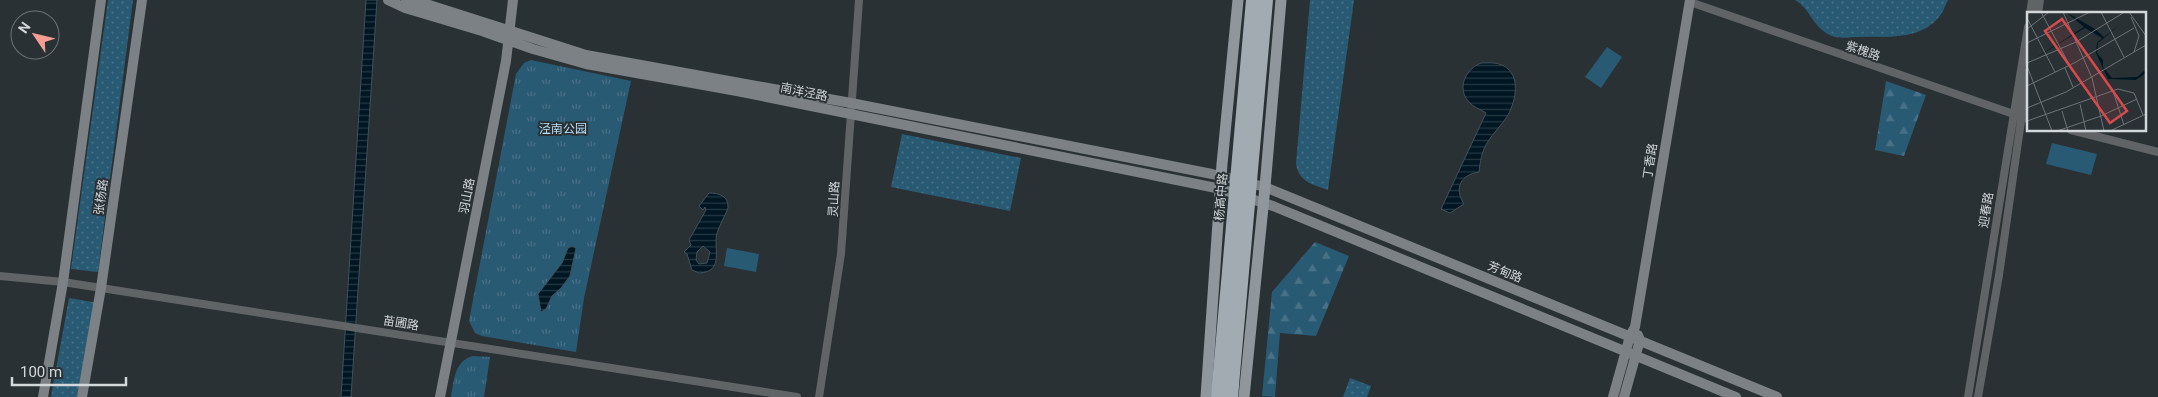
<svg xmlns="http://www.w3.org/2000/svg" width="2158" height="397" font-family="Roboto,'Noto Sans SC',sans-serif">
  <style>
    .grass { fill: url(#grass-dots) }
    .forest { fill: url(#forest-firs) }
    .park { fill: url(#park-tufts) }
    .pitch { fill: #295a74 }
    .water { fill: url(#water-rules); stroke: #3f515a; fill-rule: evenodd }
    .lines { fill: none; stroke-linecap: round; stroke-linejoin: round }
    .street { stroke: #606466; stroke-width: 8 }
    .secondary { stroke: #7b8184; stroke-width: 10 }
    .primary { stroke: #8f979c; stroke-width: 11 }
    .highway { stroke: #a2abb1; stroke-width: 14 }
    .highway-bridge { stroke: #a2abb1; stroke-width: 14 }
    .labels { text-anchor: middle; stroke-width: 4; stroke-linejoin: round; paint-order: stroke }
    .street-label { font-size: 12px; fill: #d2d7da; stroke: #293135 }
    .park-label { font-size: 12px; fill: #b8def5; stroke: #293135 }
    .inset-road { fill: none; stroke: #6d7377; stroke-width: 1 }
    .view { fill: #d54b4c; fill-opacity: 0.15; stroke: #d54b4c; stroke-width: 2.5 }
    .inset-edge { fill: none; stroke: #d2d7da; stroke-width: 2.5 }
  </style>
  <defs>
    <pattern id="grass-dots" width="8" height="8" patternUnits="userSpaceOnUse" patternTransform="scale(1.25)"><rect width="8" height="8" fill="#295a74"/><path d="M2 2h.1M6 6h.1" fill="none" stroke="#477187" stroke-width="1.8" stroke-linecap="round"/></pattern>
    <pattern id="forest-firs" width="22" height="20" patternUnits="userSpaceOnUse" patternTransform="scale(1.25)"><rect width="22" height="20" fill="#295a74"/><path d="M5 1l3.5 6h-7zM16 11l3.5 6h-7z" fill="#477187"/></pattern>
    <pattern id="park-tufts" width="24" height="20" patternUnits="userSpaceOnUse" patternTransform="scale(1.25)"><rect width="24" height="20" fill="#295a74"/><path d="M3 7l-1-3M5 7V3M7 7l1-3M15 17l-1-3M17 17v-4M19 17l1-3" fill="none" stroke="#477187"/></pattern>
    <pattern id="water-rules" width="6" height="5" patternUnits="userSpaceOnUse" patternTransform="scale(1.25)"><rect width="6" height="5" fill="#001723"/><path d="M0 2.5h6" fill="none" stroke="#243842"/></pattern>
  </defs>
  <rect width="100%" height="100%" fill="#293135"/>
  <path class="grass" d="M108 0H133L98 272 71 269Z
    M1310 0H1354L1328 190C1312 184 1299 182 1296 164Z
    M1795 0H1948C1945 5 1943 13 1939 17 1919 41 1887 36 1860 37 1848 37 1836 40 1826 33 1812 24 1809 8 1795 0Z
    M902 134 1021 158 1010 211 891 187Z
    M69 298 98 303 80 397H51Z
    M1350 378 1371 386 1367 397H1343Z"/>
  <path class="forest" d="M1886 81 1926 95 1904 156 1875 150Z
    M1315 242 1349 256 1316 336 1280 333 1275 397 1262 396 1272 292Z"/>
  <path class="park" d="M531 60 631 81 584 298 576 352 482 336 475 333 469 321 516 74 524 63Z
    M473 356 490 357 484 397H451C454 381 454 361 473 356Z"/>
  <path class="pitch" d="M1607 47 1622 57 1601 88 1585 77Z
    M2052 143 2097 154 2091 175 2046 164Z
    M727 248 759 254 756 272 724 266Z"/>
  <path class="water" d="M366 0H377L351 397H341Z
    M1481 63C1488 63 1497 62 1504 66 1521 76 1516 100 1508 115 1502 125 1493 133 1487 143 1482 151 1480 162 1479 172 1460 175 1454 188 1464 204L1450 213 1441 209 1486 113C1480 109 1473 107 1469 102 1456 88 1466 69 1481 63Z
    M709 193C719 193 729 196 728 208 725 216 720 224 717 233 713 247 725 272 699 273L692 270 687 254 684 252 691 245 689 240 706 210 705 207 703 210 699 206ZM703 246 710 252 707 263 699 264 696 260 697 252Z
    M572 246 576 248 570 276 561 288 552 296 546 309 541 312 538 294 562 263 568 248Z"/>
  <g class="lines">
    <path class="street" d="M1690 2 2028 119
      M2030 14 2032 0
      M2038 14 2040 0
      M2071 130 2158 152
      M0 276 63 282 797 397
      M819 397 841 254 859 0
      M1968 397 2028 27
      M1978 397 1999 275 2028 72"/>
    <path class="secondary" d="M388 0 405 8 482 31 533 49 586 64 737 91 1221 189 1273 206 1736 397
      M406 0 423 3 586 55 851 103 1212 174 1265 187 1777 397
      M43 397 63 282 101 0
      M82 397 101 288 142 0
      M440 397 506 61 513 0
      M1613 397 1630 336 1635 327 1690 0
      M1624 397 1640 340 1638 335"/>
    <path class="primary" d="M1206 397 1222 164 1238 0
      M1244 397 1265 187 1281 0"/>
    <path class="highway" d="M1218 397 1219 384
      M1231 397 1232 385"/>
    <path class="highway-bridge" d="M1219 384 1253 0
      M1232 385 1266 0"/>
  </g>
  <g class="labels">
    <g class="street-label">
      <text transform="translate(1863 51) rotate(19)" y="4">紫槐路</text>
      <text transform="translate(804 92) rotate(11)" y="4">南洋泾路</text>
      <text transform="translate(1650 161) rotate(-81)" y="4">丁香路</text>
      <text transform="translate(467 196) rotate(-79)" y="4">羽山路</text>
      <text transform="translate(101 197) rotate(-82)" y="4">张杨路</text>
      <text transform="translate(1221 197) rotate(-85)" y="4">杨高中路</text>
      <text transform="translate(834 199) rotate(-87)" y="4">灵山路</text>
      <text transform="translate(1986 210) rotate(-81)" y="4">迎春路</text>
      <text transform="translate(1505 272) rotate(22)" y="4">芳甸路</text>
      <text transform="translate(401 323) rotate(9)" y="4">苗圃路</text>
    </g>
    <g class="park-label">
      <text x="563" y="133">泾南公园</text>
    </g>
  </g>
  <g transform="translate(2027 12)">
    <rect width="119" height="119" fill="#293135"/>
    <path d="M39 0 68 17 77 25 96 10 71 31 70 41 76 48V55L85 66 110 65 117 59 119 61 109 68 81 67 69 41 70 31 75 26 58 16 5 48 57 15Z" fill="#001723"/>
    <path class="inset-road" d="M14 0 43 54M36 0 65 66 77 119M74 0 97 45M102 0 119 24M104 5 112 24 107 40M0 6 28 60M0 17 22 0M0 31 63 0M0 51 49 30 96 1M0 54 25 119M38 56 46 75M0 74 49 50 107 16M86 79 97 113M53 92 59 119M0 96 39 80 119 33M35 99 41 119M0 109 91 77 107 81 116 103M30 119 74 104 110 87M83 119 119 102"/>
    <path class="view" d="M35 7 100 99 83 111 18 19Z"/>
    <rect width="119" height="119" class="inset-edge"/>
  </g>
  <g transform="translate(35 35) rotate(305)"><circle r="24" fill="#293135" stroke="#6d7377"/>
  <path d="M0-4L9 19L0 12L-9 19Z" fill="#f59c95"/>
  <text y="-8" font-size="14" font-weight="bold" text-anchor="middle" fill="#d2d7da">N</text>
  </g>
  <path d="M12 377v8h114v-8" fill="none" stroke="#d2d7da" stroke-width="2.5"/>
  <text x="20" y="377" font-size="15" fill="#d2d7da" stroke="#293135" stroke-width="4" paint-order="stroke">100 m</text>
</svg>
